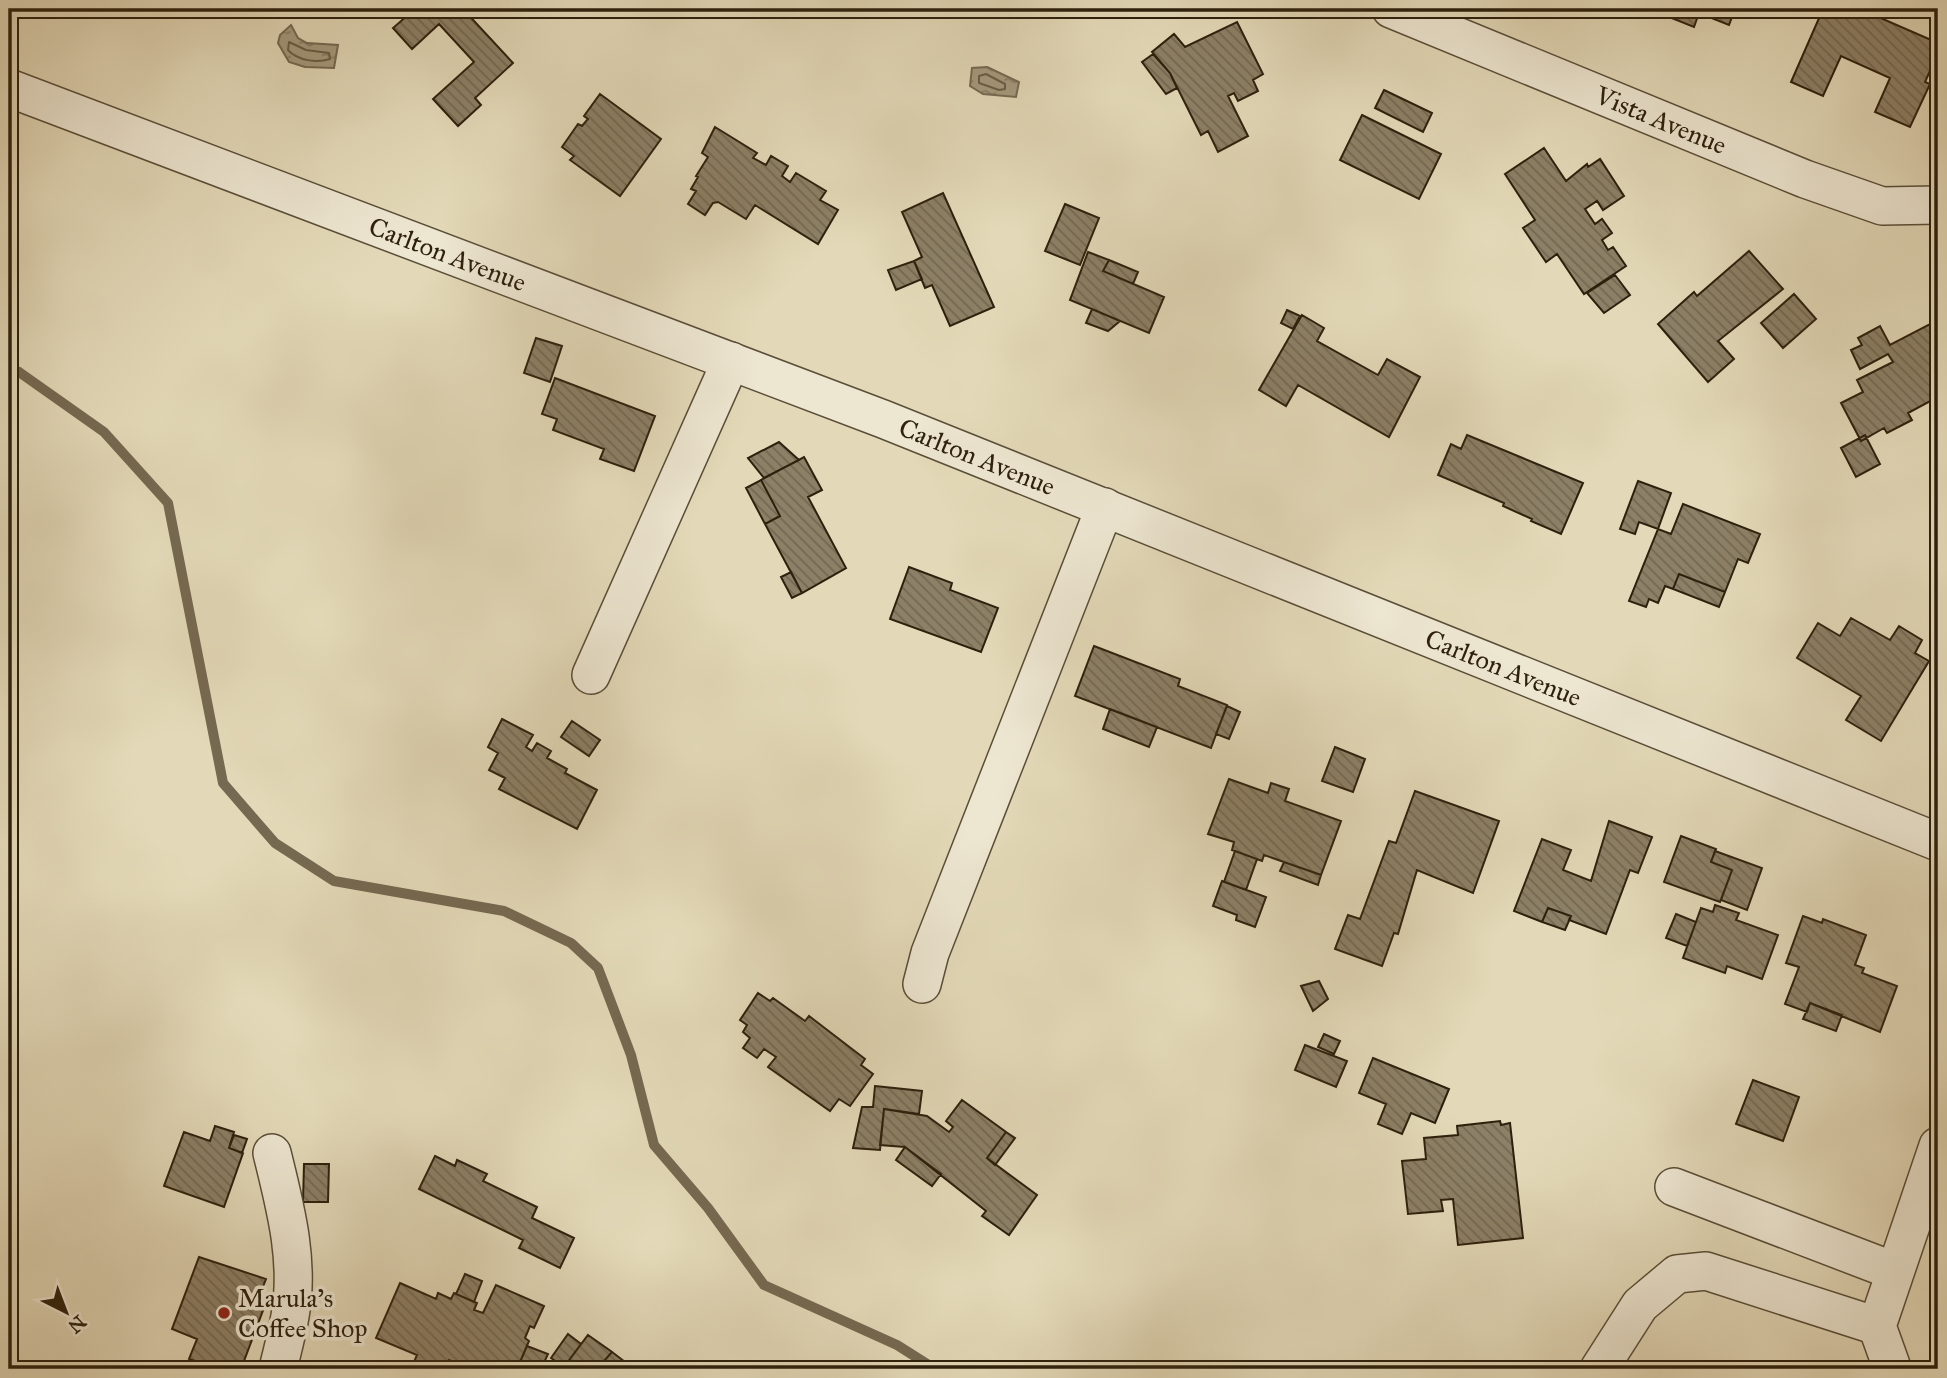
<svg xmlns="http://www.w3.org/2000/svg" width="1947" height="1378" font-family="'IM FELL Great Primer',serif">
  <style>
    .water { fill: url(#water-ripples); stroke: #756951; stroke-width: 2 }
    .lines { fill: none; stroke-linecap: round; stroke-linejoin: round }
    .shore { stroke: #695d46; stroke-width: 2 }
    .stream { stroke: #756951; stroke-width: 10 }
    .building { fill: url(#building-back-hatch); stroke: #2d200d; stroke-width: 2 }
    .minor-casing { stroke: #5a4e38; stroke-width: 40 }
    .minor { stroke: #ede6d1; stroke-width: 37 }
    .poi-dot { fill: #8f2418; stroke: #ede6d1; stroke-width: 2.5 }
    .labels { text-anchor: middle; stroke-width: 7; stroke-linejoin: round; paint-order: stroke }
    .street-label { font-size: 26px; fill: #2d200d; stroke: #ede6d1 }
    .poi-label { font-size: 26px; fill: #2d200d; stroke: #ede6d1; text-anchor: start }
  </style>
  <defs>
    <pattern id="water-ripples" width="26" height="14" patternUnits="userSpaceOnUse" patternTransform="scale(1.75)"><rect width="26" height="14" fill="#a59a7e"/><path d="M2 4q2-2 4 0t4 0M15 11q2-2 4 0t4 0" fill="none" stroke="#877d66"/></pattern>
    <pattern id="building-back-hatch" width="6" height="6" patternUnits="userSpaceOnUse" patternTransform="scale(1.75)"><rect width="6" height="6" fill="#8c8066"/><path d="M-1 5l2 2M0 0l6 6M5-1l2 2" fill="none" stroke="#736852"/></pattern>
  </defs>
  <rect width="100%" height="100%" fill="#e3d9b8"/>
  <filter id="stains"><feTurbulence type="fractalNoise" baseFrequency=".00286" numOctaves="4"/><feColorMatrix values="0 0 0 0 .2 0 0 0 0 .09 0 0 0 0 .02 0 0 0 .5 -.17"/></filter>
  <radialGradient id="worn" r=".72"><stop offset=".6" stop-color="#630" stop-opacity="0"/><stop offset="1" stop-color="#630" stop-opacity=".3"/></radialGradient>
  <path class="water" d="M291 25 298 38 307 43 338 45 334 68 305 67 289 62 278 43 280 35Z
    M987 67 1019 82 1016 97 983 94 970 86 972 68Z"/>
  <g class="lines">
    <path class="shore" d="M289 42 306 50 329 53 330 59C317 63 298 61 288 50Z
      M986 74 1005 84V89L999 90 979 83V76Z"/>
    <path class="stream" d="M9 368 19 372 104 432 168 503 223 783 275 843 334 881 504 911 571 943 598 968 631 1055 654 1145 708 1208 764 1285 897 1345 935 1369"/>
  </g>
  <path class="building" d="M407 9H463L513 63 475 98 481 105 458 126 433 99 474 62 439 24 412 49 393 28 408 15 404 11Z
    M1649 9H1735L1729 25 1699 13 1694 27Z
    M1823 9H1860L1938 43V53L1925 82 1930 84 1910 127 1875 112 1890 78 1841 56 1823 96 1791 82Z
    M1237 22 1263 74 1253 80 1258 91 1238 101 1234 93 1228 96 1248 136 1218 152 1208 131 1201 135 1170 73 1152 52 1174 34 1185 47Z
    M1153 54 1170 73 1177 88 1166 94 1142 62Z
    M1384 90 1432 113 1423 132 1375 108Z
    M600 94 661 139 620 196 570 160 574 156 562 147 578 124 582 126 588 119 584 116Z
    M1362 115 1441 154 1419 199 1340 160Z
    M715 127 757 153 753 158 766 165 771 156 788 166 782 176 790 182 796 173 826 191 820 200 838 210 818 244 755 205 746 219 718 202 713 203 705 215 688 204 696 191 691 189 698 177 696 176 708 157 702 153Z
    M1544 148 1566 181 1587 164 1588 167 1600 159 1624 196 1603 210 1597 201 1585 209 1595 224 1602 219 1612 233 1602 240 1608 250 1613 247 1626 266 1584 294 1557 254 1546 262 1523 228 1535 220 1505 174Z
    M943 193 994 307 950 326 932 285 925 288 914 261 922 257 902 212Z
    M1065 204 1099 218 1080 265 1045 251Z
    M1749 251 1783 289 1718 341 1734 359 1708 382 1658 324 1694 292 1697 296Z
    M1088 252 1109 260 1103 271 1164 297 1149 333 1070 300Z
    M1109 260 1138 272 1133 284 1103 271Z
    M914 261 922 279 896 290 888 270Z
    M1615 275 1630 295 1604 313 1587 293Z
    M1794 294 1816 319 1783 348 1761 323Z
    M1092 309 1120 321 1108 331 1086 323Z
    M1287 310 1300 316 1293 329 1281 323Z
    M1302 315 1324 328 1317 341 1378 375 1387 359 1420 377 1389 437 1298 385 1286 406 1259 390Z
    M1932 323 1938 334V397L1908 413 1912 420 1887 433 1884 428 1861 441 1841 403 1863 392 1857 380 1893 362 1888 354 1860 369 1851 350 1862 345 1858 338 1880 326 1890 345Z
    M536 338 562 346 550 382 524 373Z
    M555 378 655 416 634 471 600 459 604 449 553 430 557 419 542 414Z
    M1467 435 1583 483 1561 534 1531 521 1532 519 1503 506 1504 503 1438 475 1451 444 1461 449Z
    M1865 435 1880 464 1856 477 1841 448Z
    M779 442 799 460 764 478 748 458Z
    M804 457 822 490 808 497 846 568 802 593 765 524 780 516 761 480Z
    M761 480 780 516 765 524 746 488Z
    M1638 481 1671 493 1658 529 1639 522 1635 534 1620 529Z
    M1683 504 1760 534 1748 563 1738 559 1725 592 1679 574 1673 589 1665 586 1658 603 1649 599 1646 607 1629 601 1658 529 1671 534Z
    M909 567 952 583 950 590 998 608 981 652 890 619Z
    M791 572 802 593 792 598 781 577Z
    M1679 574 1725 592 1719 607 1673 589Z
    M1851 618 1890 640 1899 626 1922 640 1915 653 1929 661 1881 741 1846 720 1861 696 1797 658 1818 623 1840 636Z
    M1094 646 1180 679 1178 686 1227 705 1211 748 1075 696Z
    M1227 706 1240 712 1229 739 1216 734Z
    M1110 709 1157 727 1149 747 1103 729Z
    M502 719 533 735 526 747 532 751 537 743 551 751 547 758 567 769 565 773 597 790 577 829 499 789 505 778 489 770 498 753 488 747Z
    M572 721 600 740 589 756 561 737Z
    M1335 747 1365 759 1353 792 1322 781Z
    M1229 779 1268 793 1271 783 1289 789 1285 801 1341 821 1321 875 1264 855 1262 861 1235 851 1232 850 1234 842 1208 834Z
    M1415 791 1499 821 1473 893 1417 870 1398 934 1394 933 1382 966 1335 949 1348 915 1360 919 1389 841 1396 843Z
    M1609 821 1652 837 1638 873 1630 870 1606 934 1569 920 1571 916 1548 908 1542 922 1514 911 1542 839 1571 850 1563 870 1591 881Z
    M1681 836 1716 849 1711 862 1732 870 1720 902 1664 882Z
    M1235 851 1257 859 1246 890 1224 882Z
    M1715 851 1762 868 1747 910 1721 900 1732 870 1711 862Z
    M1284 862 1321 875 1318 885 1280 871Z
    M1222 881 1266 897 1255 927 1236 920 1237 915 1213 906Z
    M1715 905 1739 913 1736 920 1778 935 1762 979 1727 966 1725 973 1683 958 1701 908 1713 912Z
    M1548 908 1571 916 1565 930 1542 922Z
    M1676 914 1696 922 1687 946 1666 938Z
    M1803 916 1822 923 1823 919 1866 935 1855 965 1864 968 1862 973 1897 986 1880 1032 1810 1003 1807 1012 1785 1004 1799 967 1786 963Z
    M1319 981 1328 999 1313 1011 1301 986Z
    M758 993 770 1001 773 998 805 1021 809 1016 865 1059 861 1065 873 1074 850 1106 839 1099 830 1111 768 1067 776 1057 764 1049 757 1058 743 1048 750 1038 743 1032 747 1025 740 1020Z
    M1810 1003 1842 1015 1836 1031 1803 1019Z
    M1324 1034 1340 1041 1334 1054 1318 1047Z
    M1305 1045 1347 1061 1336 1087 1295 1070Z
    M1373 1058 1449 1089 1435 1123 1411 1113 1402 1134 1378 1124 1386 1104 1359 1093Z
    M1753 1080 1799 1097 1783 1141 1736 1124Z
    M875 1086 922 1091 919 1114 884 1109 880 1150 853 1148 862 1107H873Z
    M962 1100 1006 1132 987 1158 1037 1195 1009 1235 982 1216 986 1211 905 1147 880 1145 884 1109 927 1116 949 1132 953 1127 946 1121Z
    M1500 1121 1501 1125 1510 1123 1523 1238 1458 1245 1453 1199 1441 1200 1443 1211 1408 1214 1402 1161 1426 1159 1424 1138 1458 1135 1457 1126Z
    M215 1126 234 1132 229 1148 243 1153 224 1207 164 1186 184 1132 210 1141Z
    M1006 1132 1015 1138 995 1165 987 1158Z
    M234 1135 247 1139 242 1153 229 1148Z
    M905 1147 941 1174 932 1186 896 1160Z
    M435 1156 455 1166 457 1160 487 1174 483 1181 537 1207 532 1218 574 1238 560 1268 519 1248 523 1240 419 1189Z
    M304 1164H329L328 1202H303Z
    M199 1257 266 1279 260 1294 268 1297 241 1369H217L189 1359 197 1339 172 1329Z
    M465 1274 482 1281 474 1302 456 1294Z
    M400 1283 436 1299 438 1293 451 1299 454 1293 477 1303 474 1310 483 1313 496 1285 544 1306 534 1328 530 1326 525 1338 529 1341 517 1369H470L449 1360 445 1367 440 1365 439 1369H411L417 1355 376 1338Z
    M568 1334 581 1344 564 1367 551 1358Z
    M588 1335 612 1352 604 1361 615 1369 564 1367Z
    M527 1346 548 1354 541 1369H517Z
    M612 1352 633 1368 632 1369H615L604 1361Z"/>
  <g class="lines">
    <g class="minor-casing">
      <g id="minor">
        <path id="s1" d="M1391 9 1805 179 1882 206 1938 205"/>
        <path id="s2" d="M9 88 883 419 1938 842"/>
        <path d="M591 675 731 361"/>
        <path d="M922 984 930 953 1105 507"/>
        <path d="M272 1153C285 1206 300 1261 290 1316 287 1334 282 1352 278 1369"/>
        <path d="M1674 1187 1894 1271"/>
        <path d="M1891 1365 1877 1326 1938 1146"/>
        <path d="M1599 1369 1640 1305 1677 1274 1706 1271 1877 1326"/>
      </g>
    </g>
    <use href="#minor" class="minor"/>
  </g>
  <circle class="poi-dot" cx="224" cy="1313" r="7"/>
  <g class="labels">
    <g class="street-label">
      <text dy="9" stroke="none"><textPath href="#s1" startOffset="292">Vista Avenue</textPath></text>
      <text dy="9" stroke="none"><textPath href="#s2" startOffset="469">Carlton Avenue</textPath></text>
      <text dy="9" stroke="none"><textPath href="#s2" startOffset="1036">Carlton Avenue</textPath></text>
      <text dy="9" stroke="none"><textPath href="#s2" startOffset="1603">Carlton Avenue</textPath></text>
    </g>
    <g class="poi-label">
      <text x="238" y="1307">Marula's<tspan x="238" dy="30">Coffee Shop</tspan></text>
    </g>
  </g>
  <rect width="1947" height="1378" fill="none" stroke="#e3d9b8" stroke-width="35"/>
  <rect x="10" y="10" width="1926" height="1357" fill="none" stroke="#2d200d" stroke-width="3.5"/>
  <rect x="18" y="18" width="1912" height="1343" fill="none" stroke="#2d200d" stroke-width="2"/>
  <g transform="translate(66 1312) rotate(138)" stroke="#ede6d1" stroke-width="5" paint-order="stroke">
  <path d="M0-5L12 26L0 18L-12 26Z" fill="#2d200d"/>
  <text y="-10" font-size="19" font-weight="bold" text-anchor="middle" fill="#2d200d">N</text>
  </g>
  <rect width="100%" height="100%" filter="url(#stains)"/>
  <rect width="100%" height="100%" fill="url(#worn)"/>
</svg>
